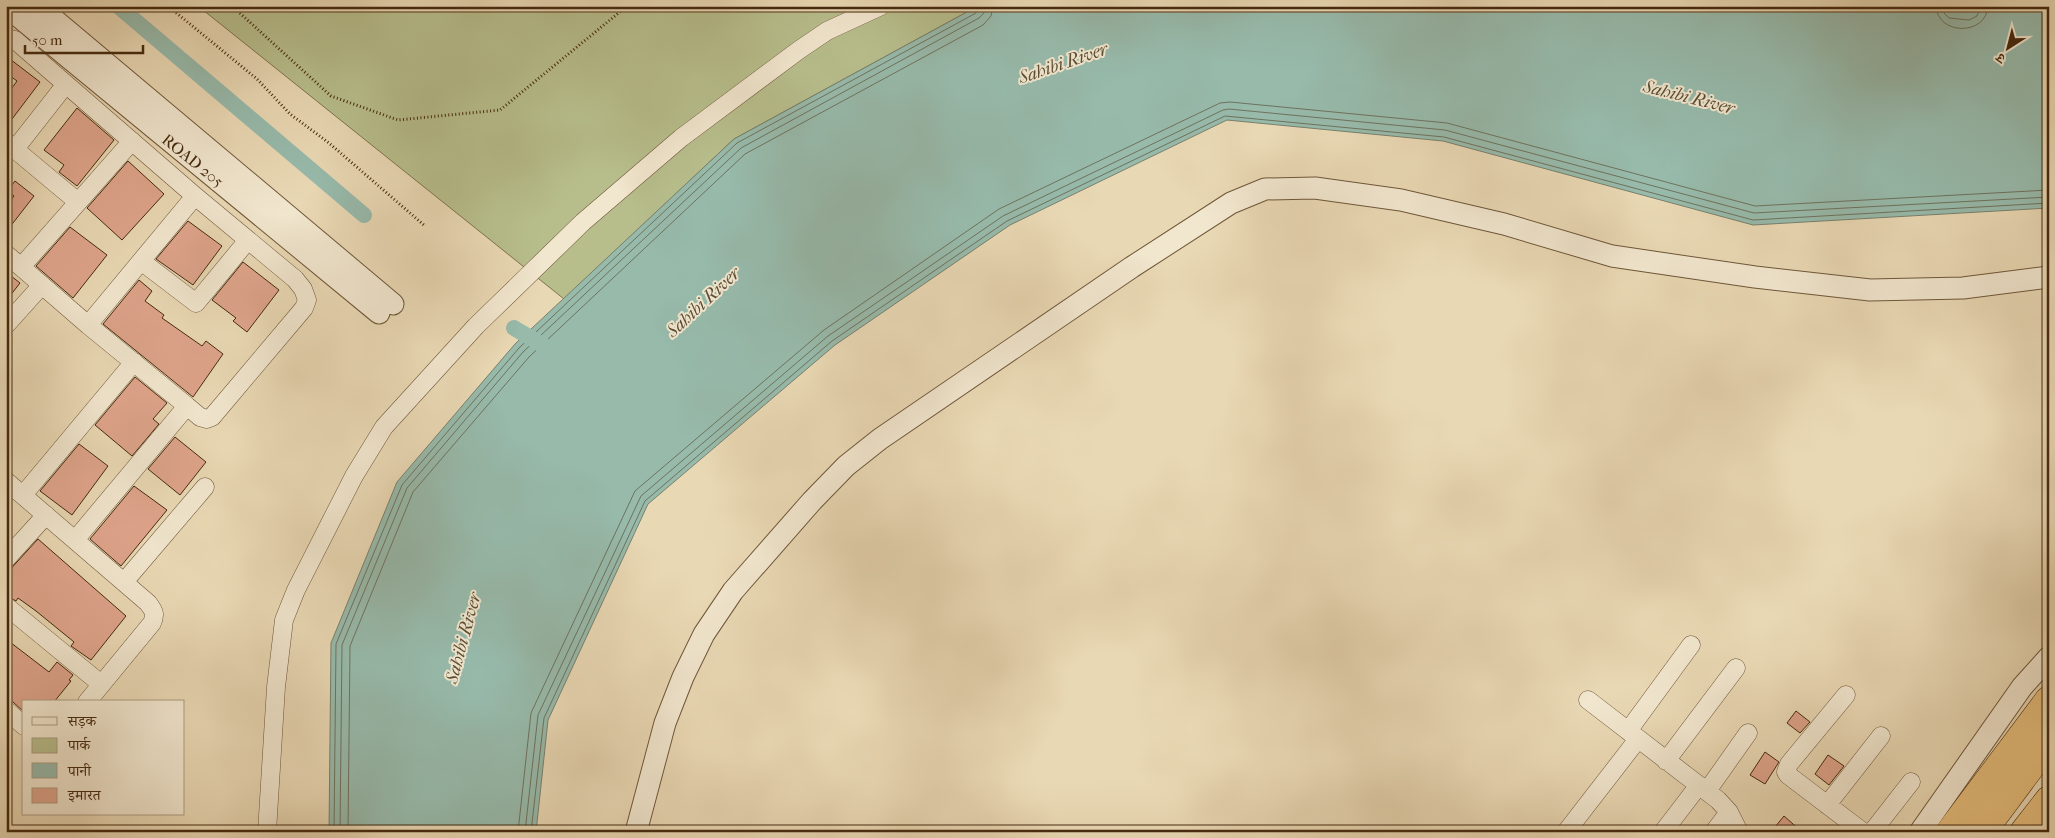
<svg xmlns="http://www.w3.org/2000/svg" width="2055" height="838" font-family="'IM FELL French Canon','Noto Serif Devanagari',serif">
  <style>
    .green { fill: #b7be8c; stroke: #7e744e }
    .water { fill: #97baab; stroke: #77806d }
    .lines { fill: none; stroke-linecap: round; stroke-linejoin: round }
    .shore { stroke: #6e725d; stroke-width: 1 }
    .canal { stroke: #97baab; stroke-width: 16 }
    .building { fill: #dea48b; stroke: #462a0f }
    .minor-casing { stroke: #6f5638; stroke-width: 19 }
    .tertiary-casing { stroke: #6f5638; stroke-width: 23 }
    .trunk-casing { stroke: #462a0f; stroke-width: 29 }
    .path { stroke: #462a0f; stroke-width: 3; stroke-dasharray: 1 2.5; stroke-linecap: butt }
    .minor { stroke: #f1e6ce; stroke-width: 18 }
    .tertiary { stroke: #f1e6ce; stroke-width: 21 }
    .trunk { stroke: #e4bc7a; stroke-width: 28 }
    .labels { text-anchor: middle; stroke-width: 4; stroke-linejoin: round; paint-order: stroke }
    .street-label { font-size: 16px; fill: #462a0f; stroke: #f1e6ce }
    .water-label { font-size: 18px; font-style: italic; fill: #5a4e36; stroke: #f1e6ce }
  </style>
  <rect width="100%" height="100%" fill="#e9d8b4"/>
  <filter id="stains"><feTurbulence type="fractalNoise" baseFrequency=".004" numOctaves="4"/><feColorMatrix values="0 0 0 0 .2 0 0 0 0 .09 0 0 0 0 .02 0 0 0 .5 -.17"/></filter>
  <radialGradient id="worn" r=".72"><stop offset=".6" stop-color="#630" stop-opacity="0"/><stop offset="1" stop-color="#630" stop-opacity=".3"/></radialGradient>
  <path class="green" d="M198 6H978L734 139 564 299Z"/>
  <path class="water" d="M978 6H1883L1967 9 1974 6H2049V208L1753 225 1443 141 1227 120 1010 225 835 345 648 504 548 720 536 832H329L331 643 397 482 515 344 734 139Z"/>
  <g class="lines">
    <path class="shore" d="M1936 6C1937 36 1987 36 1988 6
      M1943 6 1944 13 1949 18 1969 20 1977 16 1981 6
      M334 832 336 644 402 485 519 348 737 143 976 13 979 6
      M340 832 342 645 407 488 523 352 741 148 979 18 984 13 985 6
      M348 832 350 646 413 492 529 357 745 154 983 25 991 16 993 6
      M518 832 531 713 635 491 824 330 999 209 1220 103 1230 102 1447 123 1755 206 2049 190
      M525 832 538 715 641 496 828 336 1003 216 1223 110 1229 109 1445 130 1754 213 2049 197
      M531 832 544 718 645 501 832 341 1007 221 1225 116 1444 137 1753 220 2049 203"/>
    <path class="canal" d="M118 6 364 215
      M514 328 544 346"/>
  </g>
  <path class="building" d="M6 56 40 82 6 127V96L17 81 6 73Z
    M77 108 114 140 77 186 59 172 64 165 44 150Z
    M128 161 164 194 122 240 87 208Z
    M15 181 34 196 6 232V206L14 196 7 191Z
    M188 221 222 246 193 285 156 259Z
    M70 227 107 255 73 298 36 266Z
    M243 262 279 290 247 332 233 321 236 318 212 300Z
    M6 272 20 283 6 301Z
    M139 280 152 291 145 301 164 315 162 318 202 346 206 341 223 354 193 397 103 324Z
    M135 377 167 403 153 419 159 424 132 456 95 425Z
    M175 437 206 462 180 495 148 469Z
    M79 444 108 466 72 515 40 491Z
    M134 486 167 510 121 566 90 539Z
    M38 539 126 616 91 660 71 646 74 642 36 611 18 598 16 601 6 596V574Z
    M6 639 49 672 57 662 73 675 69 680 71 681 54 702H24V712L13 702 6 700Z
    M1796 711 1810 722 1800 733 1787 723Z
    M1765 752 1779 762 1765 784 1750 775Z
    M1828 755 1844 766 1829 785 1815 774Z
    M1784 816 1802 832H1771Z"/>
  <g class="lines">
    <g class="minor-casing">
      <path id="minor" d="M6 38 15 40 195 196 295 279 303 289 307 300 304 308 212 417 207 419 200 417 187 406
        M6 142 78 202
        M15 149 66 84
        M6 254 88 325 187 406 75 540
        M141 261 196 303 248 240
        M21 267 132 141
        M6 325 42 285
        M88 325 195 196
        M6 481 148 603C154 611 156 614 152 623L87 702
        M23 495 134 362
        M6 559 46 515
        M124 582 205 487
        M6 606 101 684
        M1846 695 1789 764 1786 772 1788 775 1863 832
        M1588 700 1718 800 1729 812 1739 832
        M6 710 24 726
        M1628 731 1691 645
        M1666 761 1736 668
        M1707 791 1748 733
        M1827 805 1881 736
        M267 832 276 687 284 620 296 590 354 476 384 427 476 326 583 222 681 138 799 50 827 31 881 6
        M1566 832 1638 739
        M1663 832 1699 785
        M1714 832 1729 812
        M1872 832 1911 782"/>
    </g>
    <g class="tertiary-casing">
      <path id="tertiary" d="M6 6 379 313
        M38 6 393 304
        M636 832 665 723 683 677 704 634 733 591 812 501 846 466 880 439 1132 267 1231 203 1265 189 1315 188 1401 200 1504 224 1612 256 1755 277 1870 290 1963 288 2049 277
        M1920 832 2022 687 2049 657"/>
    </g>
    <g class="trunk-casing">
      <path id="trunk" d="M1950 832 2049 700
        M1982 832 2049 742
        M2024 832 2049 800"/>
    </g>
    <path class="path" d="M168 6 257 79 290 114 329 143 425 226
      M232 6 331 96 398 120 500 110 627 6"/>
    <use href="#minor" class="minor"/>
    <use href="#tertiary" class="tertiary"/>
    <use href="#trunk" class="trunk"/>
  </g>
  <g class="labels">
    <g class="street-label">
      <text transform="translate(193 160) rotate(39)" y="6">ROAD 205</text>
    </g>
    <g class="water-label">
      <text transform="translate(1063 63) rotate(-19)" y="6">Sahibi River</text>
      <text transform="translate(1689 97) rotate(14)" y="6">Sahibi River</text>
      <text transform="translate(703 302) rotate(-43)" y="6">Sahibi River</text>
      <text transform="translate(463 638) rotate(-75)" y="6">Sahibi River</text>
    </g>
  </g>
  <rect width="2055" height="838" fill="none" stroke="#e9d8b4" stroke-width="25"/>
  <rect x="8" y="8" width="2040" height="823" fill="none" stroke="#462a0f" stroke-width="2.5"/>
  <rect x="12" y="12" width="2030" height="813" fill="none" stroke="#462a0f"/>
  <rect x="22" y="700" width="162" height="115" fill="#f1e6ce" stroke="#ad9b82"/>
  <rect x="32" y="717" width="25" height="8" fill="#f1e6ce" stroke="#ad9b82"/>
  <text x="68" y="726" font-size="15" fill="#462a0f">सड़क</text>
  <rect x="32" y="738" width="25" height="15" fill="#b7be8c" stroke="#ad9b82"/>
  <text x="68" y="750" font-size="15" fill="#462a0f">पार्क</text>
  <rect x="32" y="763" width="25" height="15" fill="#97baab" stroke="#ad9b82"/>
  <text x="68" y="776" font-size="15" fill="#462a0f">पानी</text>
  <rect x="32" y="788" width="25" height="15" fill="#dea48b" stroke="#ad9b82"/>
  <text x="68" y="800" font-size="15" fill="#462a0f">इमारत</text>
  <g transform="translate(2008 48) rotate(216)" stroke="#f1e6ce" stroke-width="4" paint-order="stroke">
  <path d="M0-4L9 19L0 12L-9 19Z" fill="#462a0f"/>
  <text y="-8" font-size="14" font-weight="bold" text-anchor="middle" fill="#462a0f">उ</text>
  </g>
  <path d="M25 45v8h118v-8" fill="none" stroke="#462a0f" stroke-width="2.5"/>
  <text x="32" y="45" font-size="15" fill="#462a0f" stroke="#f1e6ce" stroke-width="4" paint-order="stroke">50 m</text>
  <rect width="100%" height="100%" filter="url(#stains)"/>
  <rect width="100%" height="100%" fill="url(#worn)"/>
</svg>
